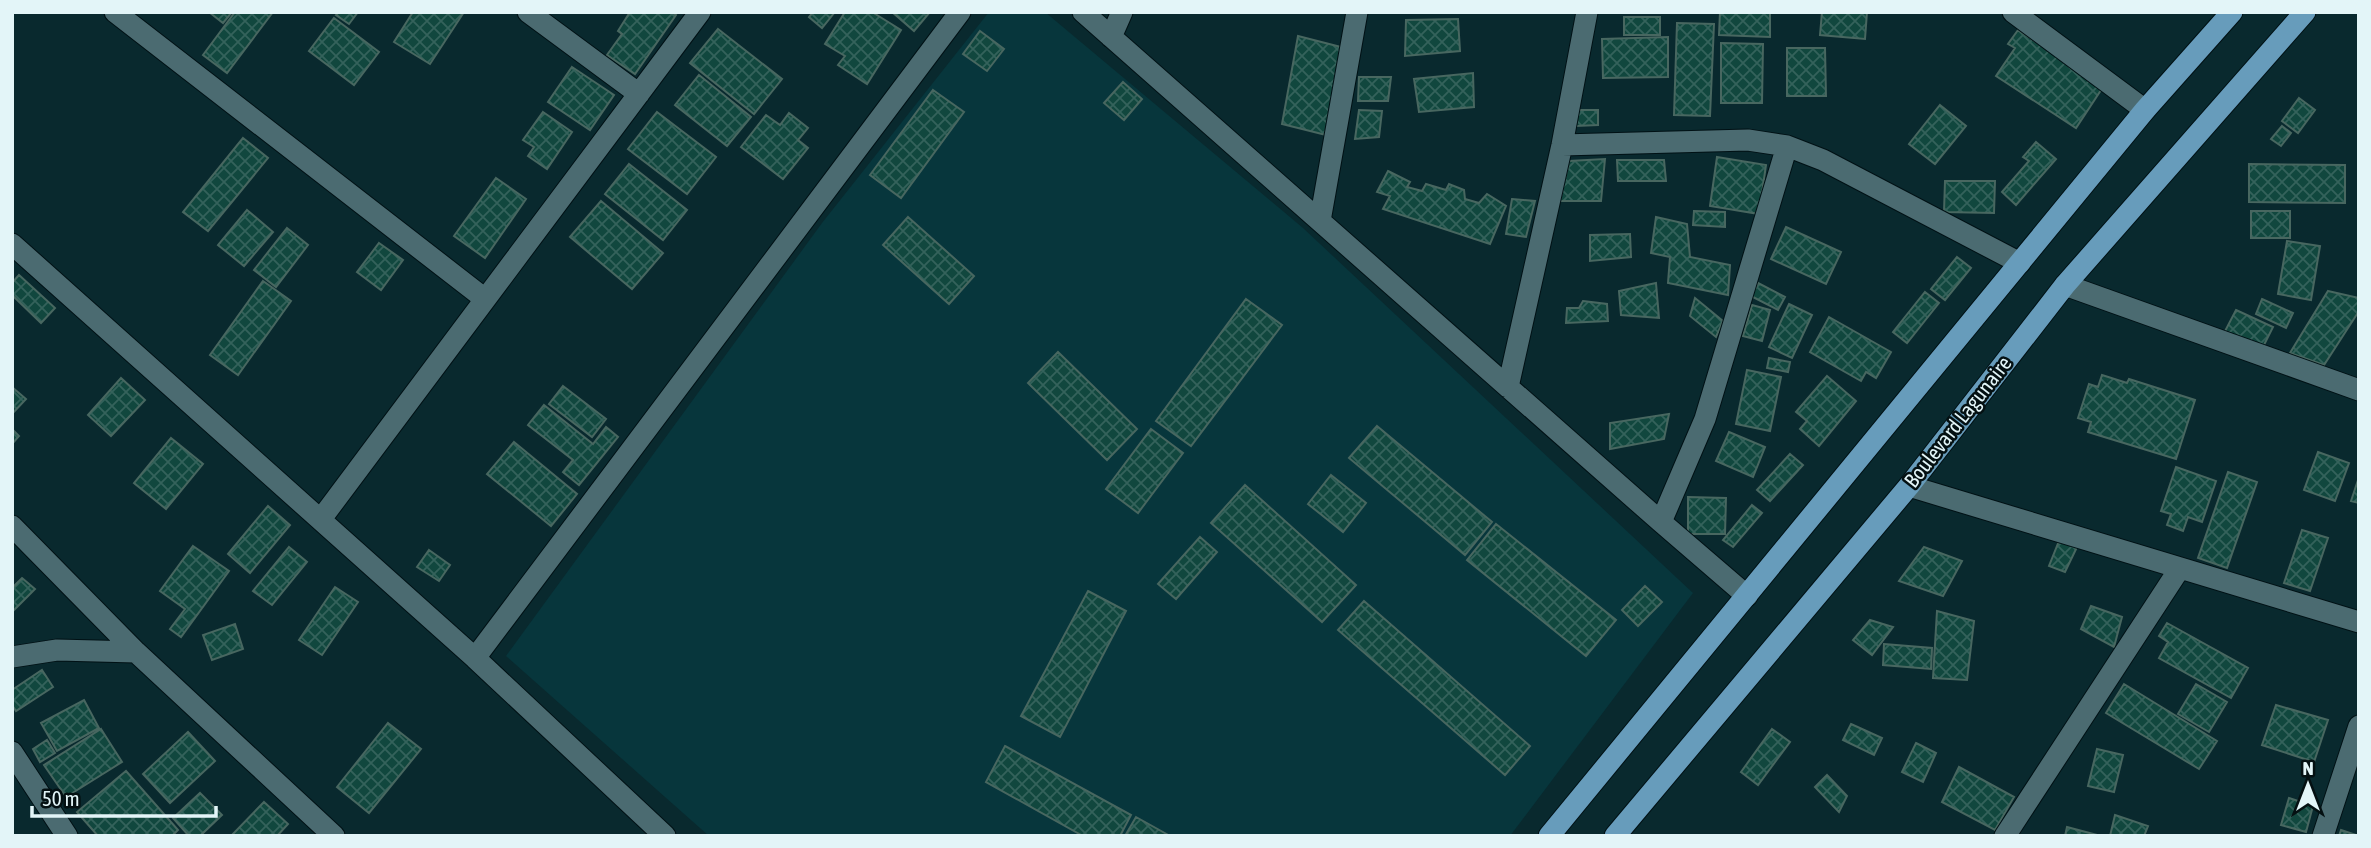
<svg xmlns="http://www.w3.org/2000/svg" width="2371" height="848" font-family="'Asap Condensed',sans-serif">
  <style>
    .built { fill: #07363c }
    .building { fill: url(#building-cross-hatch); stroke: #486760; stroke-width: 2 }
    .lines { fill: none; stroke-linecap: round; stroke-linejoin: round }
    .minor-casing { stroke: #001115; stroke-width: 23 }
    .major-casing { stroke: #001115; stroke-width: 23 }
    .minor { stroke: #4b6b71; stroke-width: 21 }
    .major { stroke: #679cbb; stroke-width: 21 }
    .labels { text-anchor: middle; stroke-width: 5; stroke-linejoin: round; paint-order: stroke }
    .street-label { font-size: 21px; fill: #e3f5f8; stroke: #041012 }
  </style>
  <defs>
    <pattern id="building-cross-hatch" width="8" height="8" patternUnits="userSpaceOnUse" patternTransform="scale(1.75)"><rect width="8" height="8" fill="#11473e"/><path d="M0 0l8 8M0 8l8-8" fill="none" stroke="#34625b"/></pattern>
  </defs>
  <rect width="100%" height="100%" fill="#09292e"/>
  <path class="built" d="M989 12H1045L1303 228 1693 593 1510 836H709L506 656 822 223Z"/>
  <path class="building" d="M209 12H232L223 23Z
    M235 12H273L227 73 203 55Z
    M339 12H358L349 24 336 15Z
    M413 12H464L430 64 394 42Z
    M630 12H672L676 15 635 74 607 55 622 34 618 31Z
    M813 12H833L834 13 822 28 809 17Z
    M845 12H872L901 30 867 84 838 65 845 56 825 44Z
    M892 12H930L914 31Z
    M1720 12H1770V37L1719 35Z
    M1822 12H1867L1865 39 1820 35Z
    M1624 17H1660V35H1624Z
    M334 18 379 52 354 85 309 51Z
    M1458 19 1460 51 1405 56 1406 20Z
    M1677 23 1714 24 1710 116 1674 115Z
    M718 29 782 79 754 114 690 63Z
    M2018 30 2103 87 2076 128 1996 76 2015 48 2008 44Z
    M980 31 1004 49 987 71 963 54Z
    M1298 36 1341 47 1326 135 1282 124Z
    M1668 37V77L1603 78 1602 39Z
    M1721 43 1763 44 1762 103H1721Z
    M1787 48H1825L1826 96H1787Z
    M572 67 614 95 590 130 548 102Z
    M1473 73 1474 107 1419 112 1414 79Z
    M699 75 751 117 727 146 675 105Z
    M1359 77H1391L1388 101H1358Z
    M1123 82 1142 99 1124 120 1104 103Z
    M933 90 964 112 901 198 870 175Z
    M2299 98 2315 110 2298 133 2282 121Z
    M1940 105 1966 126 1935 164 1909 144Z
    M1359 110 1382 111 1379 137 1355 139Z
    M1575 110H1598V125L1576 126Z
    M543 112 572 132 547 169 528 156 534 147 523 140Z
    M657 112 716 157 687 194 628 149Z
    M789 113 808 128 798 140 808 148 783 179 741 147 766 115 780 125Z
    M2282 126 2291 133 2281 146 2271 139Z
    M243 138 268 158 208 231 183 212Z
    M2036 142 2056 159 2016 205 2002 192 2029 161 2023 157Z
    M1717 157 1766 165 1759 214 1710 206Z
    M1605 159 1601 201H1560L1569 161Z
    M1617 160H1664L1666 181H1618Z
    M629 164 687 210 663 240 605 194Z
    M2249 164 2345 165V203L2249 202Z
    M1388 171 1410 182 1407 187 1422 191 1426 184 1446 190 1449 184 1464 190 1465 199 1479 203 1487 194 1506 206 1490 244 1383 209 1390 196 1377 192Z
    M496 178 526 199 485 258 454 236Z
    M1945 181H1995L1994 213 1944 212Z
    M1512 199 1535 201 1526 237 1506 234Z
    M601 201 663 253 632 289 570 237Z
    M247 210 273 232 244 266 218 245Z
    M1694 211 1725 212V227L1693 225Z
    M2251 211H2290V238H2251Z
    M908 217 974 276 949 304 883 245Z
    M1656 217 1687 224 1690 257 1730 265 1728 295 1668 283 1670 257 1651 253Z
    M1786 227 1841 252 1826 284 1771 259Z
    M287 228 308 245 276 287 254 270Z
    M1630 234 1631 257 1590 261V235Z
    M2287 241 2320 246 2311 300 2278 294Z
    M379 243 403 260 381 290 357 272Z
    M1957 257 1971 268 1945 300 1931 289Z
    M19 275 55 308 41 323 12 295V283Z
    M263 281 291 301 238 375 210 355Z
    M1656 283 1659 318 1621 315 1619 291Z
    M1758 283 1785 297 1778 310 1751 296Z
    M2328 291 2359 298V311L2324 365 2290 353Z
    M1925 292 1939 303 1907 343 1893 332Z
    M1695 298 1723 321 1716 337 1690 316Z
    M1246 299 1282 325 1191 446 1156 421Z
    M2262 299 2293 313 2286 328 2256 314Z
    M1583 301 1607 304 1608 321 1566 323 1567 308H1579Z
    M1789 304 1812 315 1792 358 1769 347Z
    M1752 305 1770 310 1762 341 1743 336Z
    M2236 310 2273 327 2260 353 2223 335Z
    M1829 317 1891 352 1876 378 1866 372 1861 381 1810 352Z
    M1058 352 1137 429 1107 460 1028 383Z
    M1769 358 1790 362 1788 372 1767 368Z
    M1747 370 1781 377 1770 431 1736 424Z
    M2102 375 2127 383 2129 379 2195 400 2176 459 2088 432 2091 422 2078 418 2089 384 2098 387Z
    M1827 376 1856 401 1819 446 1800 429 1807 421 1796 412Z
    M121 378 145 400 111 436 88 415Z
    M563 386 606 419 592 437 549 404Z
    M12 387 26 399 12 414Z
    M544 405 593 444 606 427 618 437 579 485 563 472 573 460 528 425Z
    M1669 414 1664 439 1610 449V423Z
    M1377 426 1492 522 1465 555 1349 458Z
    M12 429 19 436 12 444Z
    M1151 429 1183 453 1138 513 1106 489Z
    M1729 432 1765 447 1753 477 1716 461Z
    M171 438 203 464 166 509 134 483Z
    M514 442 577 494 551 526 487 474Z
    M2318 452 2349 463 2335 501 2304 490Z
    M1790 454 1803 465 1770 501 1757 490Z
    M2176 467 2216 481 2202 522 2188 517 2183 531 2167 525 2171 514 2161 511Z
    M2228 472 2257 482 2227 568 2198 558Z
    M1331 475 1366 503 1343 532 1308 504Z
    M2359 477V503L2351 501Z
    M1245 485 1356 585 1322 622 1211 523Z
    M1688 497 1726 498 1725 534H1688Z
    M1752 505 1762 513 1733 547 1723 540Z
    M268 506 290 525 250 573 228 554Z
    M1496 524 1616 620 1586 656 1467 560Z
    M2302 530 2328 538 2310 591 2284 583Z
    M1200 537 1217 552 1176 599 1158 584Z
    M2059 541 2077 547 2065 572 2049 566Z
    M193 546 229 571 181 637 170 629 185 609 160 591Z
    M289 547 307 562 272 605 253 591Z
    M1924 547 1962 561 1943 596 1899 581Z
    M429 550 450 565 439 581 417 567Z
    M22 578 35 589 12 612V588Z
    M1645 586 1662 602 1638 626 1622 610Z
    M335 587 358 602 322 655 299 640Z
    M1088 591 1126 611 1060 737 1021 716Z
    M1364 601 1530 746 1505 775 1338 630Z
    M2091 606 2122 617 2114 647 2081 629Z
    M1937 611 1974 621 1967 680 1933 678Z
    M1870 620 1893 627 1872 655 1853 640Z
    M2167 623 2248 668 2231 698 2159 658 2168 642 2159 636Z
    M235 624 243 649 212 660 203 635Z
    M1884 644 1932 648 1931 669 1883 665Z
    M42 670 53 687 16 711 12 705V690Z
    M2124 684 2217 741 2199 769 2106 713Z
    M2196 684 2227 702 2209 732 2178 714Z
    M84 700 99 728 57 751 41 723Z
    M2276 705 2328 720 2314 762 2262 745Z
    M388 723 421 749 369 813 337 787Z
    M1851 724 1882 738 1874 755 1843 740Z
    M101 729 122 762 66 797 44 765Z
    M1772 729 1790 742 1758 785 1741 772Z
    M188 732 215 761 170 803 143 774Z
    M47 740 55 753 40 762 33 749Z
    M1916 743 1936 753 1923 782 1902 772Z
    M1005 746 1131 815 1120 836H1083L986 782Z
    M2097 749 2123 755 2114 792 2088 786Z
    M1959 767 2014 797 1995 830 1942 802Z
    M126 771 178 830 172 836H98L77 812Z
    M1827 775 1847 796 1839 812 1815 787Z
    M200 793 222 815 200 836H189L173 818Z
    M2289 798 2313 806 2306 832 2281 825Z
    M264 802 288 824 277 836H231Z
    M2115 815 2148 826 2144 836H2110Z
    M1136 817 1170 836H1125Z
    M2067 827 2101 836H2065Z
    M2341 830 2359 836H2339Z"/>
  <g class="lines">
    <g class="minor-casing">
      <path id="minor" d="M115 12 485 299
        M528 12 639 94
        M1083 12 1661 522 1747 596
        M2013 12 2145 110
        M1111 37 1122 12
        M1562 145 1748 140 1787 146 1823 160 2020 263
        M1320 221 1357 12
        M12 244 475 658 665 836
        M2065 285 2359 390
        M1508 387 1562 145 1587 12
        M1909 486 2359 622
        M321 519 700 12
        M1661 522 1705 419 1787 146
        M12 526 136 652 334 836
        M12 657 57 650 136 652
        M475 658 960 12
        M12 752 67 836
        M2005 836 2180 568
        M2323 836 2359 726"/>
    </g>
    <g class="major-casing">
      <path id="major" d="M1549 836 2145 110 2232 12
        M1615 836 1909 486 2065 285 2305 12"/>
    </g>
    <use href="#minor" class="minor"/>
    <use href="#major" class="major"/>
  </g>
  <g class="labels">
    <g class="street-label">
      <text transform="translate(1958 422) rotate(-52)" y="7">Boulevard Lagunaire</text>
    </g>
  </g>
  <rect width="2371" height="848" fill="none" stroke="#e3f5f8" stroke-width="28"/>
  <g transform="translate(2308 785)" stroke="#041012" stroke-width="5" paint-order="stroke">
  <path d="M0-5L12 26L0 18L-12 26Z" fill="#e3f5f8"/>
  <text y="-10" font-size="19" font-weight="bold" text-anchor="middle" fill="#e3f5f8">N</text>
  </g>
  <path d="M32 806v10h184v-10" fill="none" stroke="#e3f5f8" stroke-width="3.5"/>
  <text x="42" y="806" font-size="21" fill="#e3f5f8" stroke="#041012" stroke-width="5" paint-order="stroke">50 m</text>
</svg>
